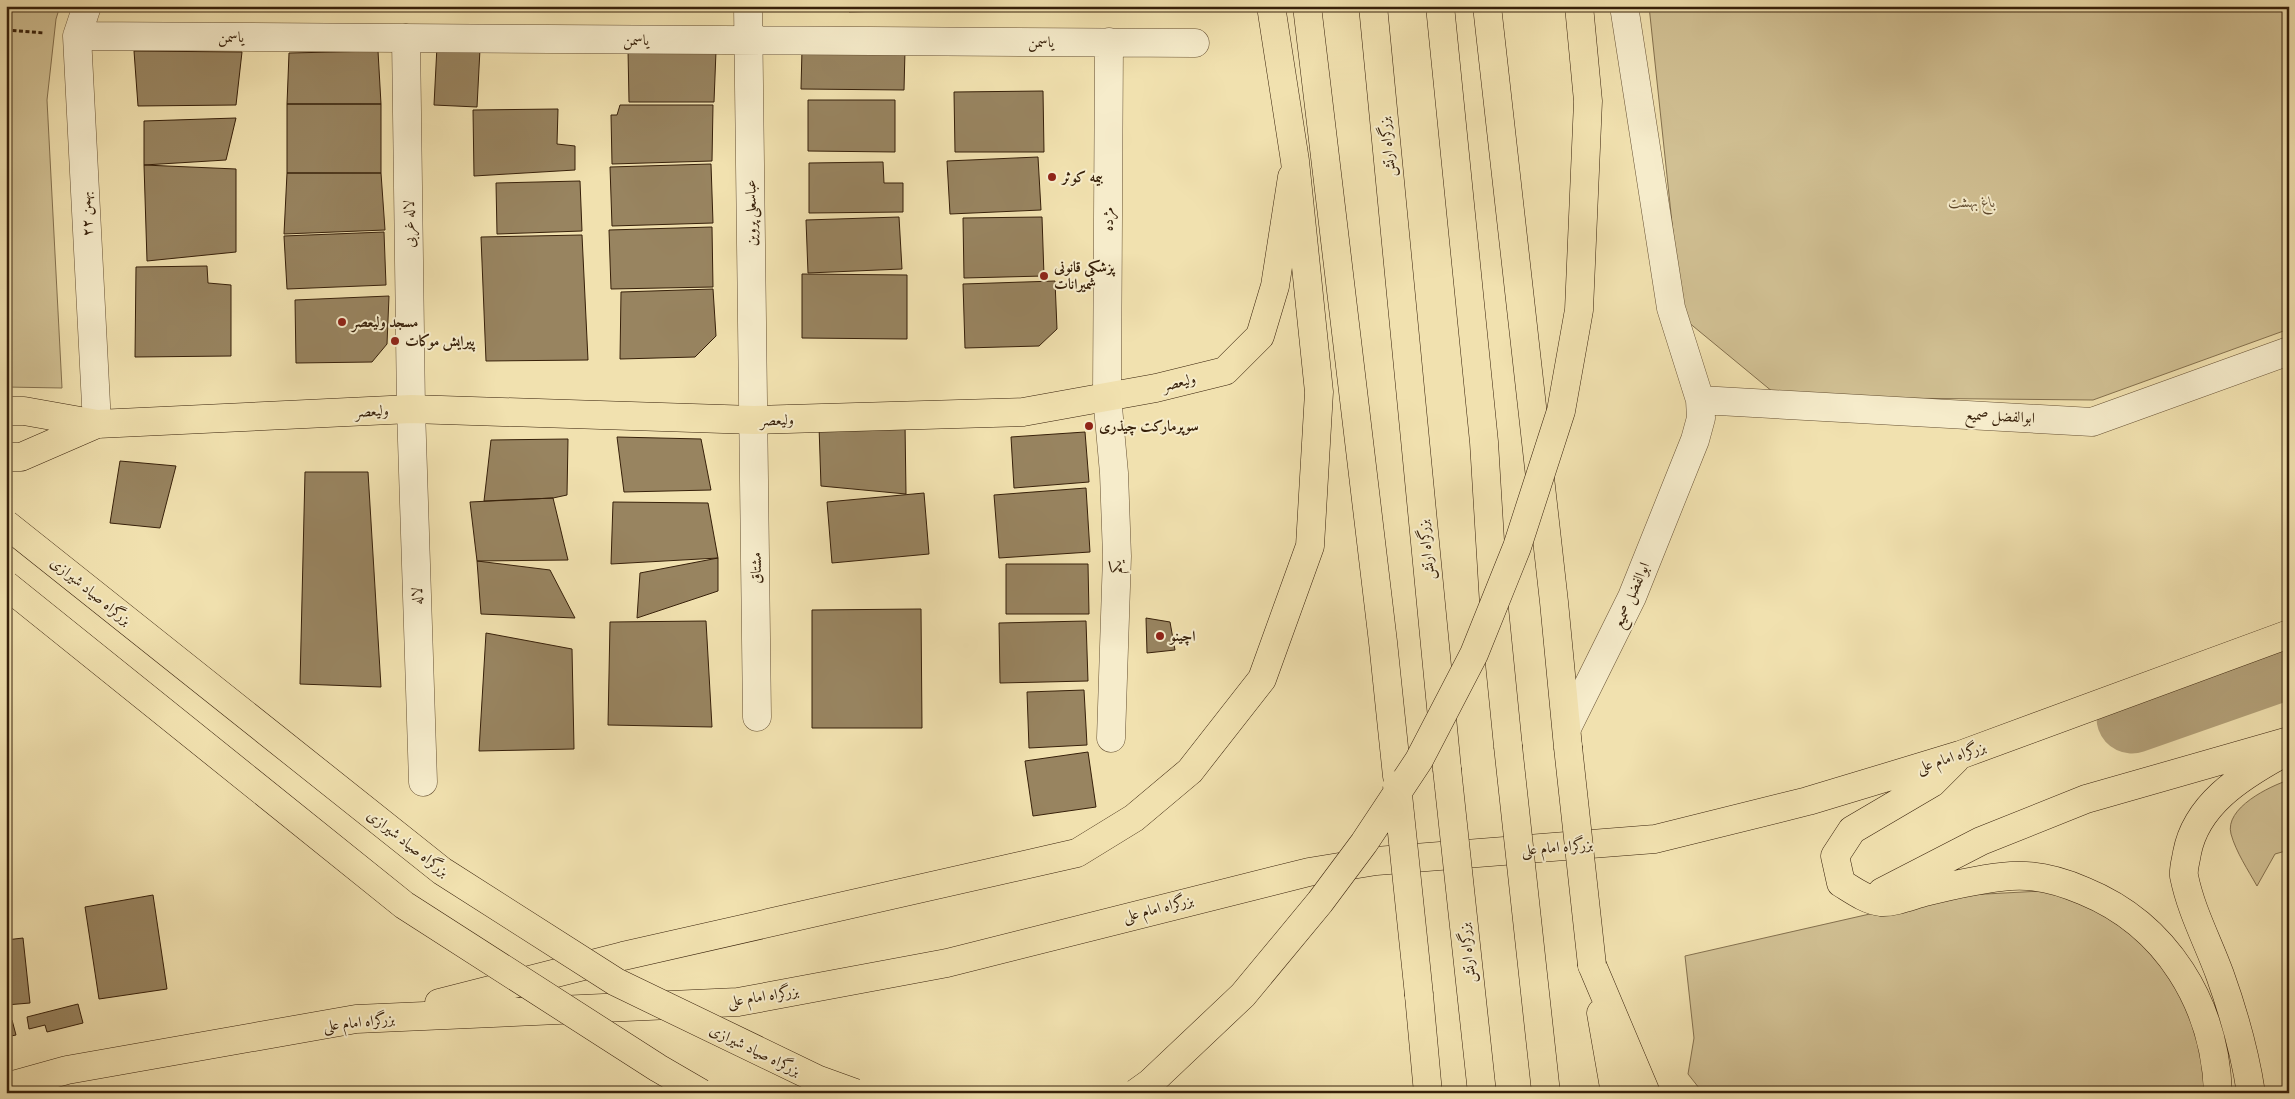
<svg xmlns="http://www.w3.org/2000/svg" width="2295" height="1099" font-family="'IM FELL English',Amiri,serif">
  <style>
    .green { fill: #d1c093; stroke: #84704e }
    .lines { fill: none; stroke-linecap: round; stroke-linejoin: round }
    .river { stroke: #b29f77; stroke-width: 71 }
    .building { fill: #988460; stroke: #37200a }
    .minor-casing { stroke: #665033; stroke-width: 29 }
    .major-casing { stroke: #37200a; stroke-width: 29 }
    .highway-casing { stroke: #37200a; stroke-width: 29 }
    .path { stroke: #37200a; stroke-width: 3; stroke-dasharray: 4 2.5; stroke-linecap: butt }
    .minor { stroke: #f6eccb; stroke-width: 28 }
    .major { stroke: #f1e1af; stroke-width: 28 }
    .highway { stroke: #f1e1af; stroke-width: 28 }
    .highway-bridge-casing { stroke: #37200a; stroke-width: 29; stroke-linecap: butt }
    .highway-bridge { stroke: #f1e1af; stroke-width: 28 }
    .poi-dot { fill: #8f2418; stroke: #f6eccb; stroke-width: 2 }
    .labels { text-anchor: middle; stroke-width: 4; stroke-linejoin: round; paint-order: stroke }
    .street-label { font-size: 15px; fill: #37200a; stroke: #f6eccb }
    .poi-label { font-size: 15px; font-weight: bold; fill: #37200a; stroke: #f6eccb; text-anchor: start }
    .park-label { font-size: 15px; font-style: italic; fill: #5e482c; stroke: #f6eccb }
  </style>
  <rect width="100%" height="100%" fill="#f1e1af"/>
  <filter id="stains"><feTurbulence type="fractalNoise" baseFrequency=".004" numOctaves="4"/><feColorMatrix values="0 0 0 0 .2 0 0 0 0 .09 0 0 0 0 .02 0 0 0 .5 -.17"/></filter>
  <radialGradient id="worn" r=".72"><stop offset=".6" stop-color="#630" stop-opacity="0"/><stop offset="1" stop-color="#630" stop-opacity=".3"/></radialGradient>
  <path class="green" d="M6 6H60L56 19 47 100 62 388 6 387Z
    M1649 6H2289V329L2093 400 1779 397 1682 317Z
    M2289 780V850L2275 854 2257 886C2248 870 2236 852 2231 834 2224 808 2270 786 2289 780Z
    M2060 890 2187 963 2223 1093H1703L1688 1074 1694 1038 1685 956 1949 896Z"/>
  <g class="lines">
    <path class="river" d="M2132 718 2289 663"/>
  </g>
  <path class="building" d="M849 6H982V8L849 12Z
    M437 46 480 49 477 107 434 105Z
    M802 49 905 50 904 90 801 89Z
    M628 50 716 51 714 102H629Z
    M134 51 242 52 236 105 138 106Z
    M378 51 381 104H287L289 53Z
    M1043 91 1044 152H955L954 92Z
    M808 100H895V152L808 151Z
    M287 104H381V173H287Z
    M620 105H713L712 161 612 164 611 115H617Z
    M558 109 557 144 575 146V170L474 176 473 110Z
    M236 118 226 160 144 165V121Z
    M1038 157 1041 210 950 214 947 161Z
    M883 162 884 183H903V212L809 213V163Z
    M711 164 713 223 612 226 610 167Z
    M144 165 236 169V252L147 261Z
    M287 173H381L385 230 284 234Z
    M580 181 582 231 497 234 496 183Z
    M899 217 902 269 808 273 806 220Z
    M1042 217 1044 276 964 278 963 218Z
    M712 227 713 287 611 289 609 230Z
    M384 232 386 285 287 289 284 236Z
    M582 235 588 360 486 361 481 237Z
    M207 266 208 283 231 285V356L135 357 136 267Z
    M802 274 907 275V339L802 338Z
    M1055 281 1057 329 1039 346 965 348 963 284Z
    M713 289 716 336 695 357 620 359 621 292Z
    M389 296 387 344 372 362 296 363 295 300Z
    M905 424 906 494 821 486 819 426Z
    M1085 432 1089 482 1014 488 1011 437Z
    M617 437 701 439 711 490 624 492Z
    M568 439 567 495 553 498 484 501 491 440Z
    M120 461 176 466 160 528 110 523Z
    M305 472H368L381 687 300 684Z
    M1086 488 1090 552 999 558 994 495Z
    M924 493 929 554 832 563 827 502Z
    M553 498 568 560 477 561 470 502Z
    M613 502 708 503 718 558 611 564Z
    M718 558V591L637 618 640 573Z
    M477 561 550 570 575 618 481 614Z
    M1006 564H1088L1089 614H1006Z
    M921 609 922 728H812V610Z
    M1146 618 1170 622 1175 650 1147 653Z
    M706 621 712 727 608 725 610 622Z
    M1086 621 1088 681 1000 683 999 623Z
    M486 633 572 649 574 749 479 751Z
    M1084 690 1087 745 1029 748 1027 692Z
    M1088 752 1096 807 1033 816 1025 761Z
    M153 895 167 989 99 999 85 907Z
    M23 938 30 1003 6 1005V940Z
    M78 1004 83 1023 47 1032 45 1025 29 1029 27 1017Z
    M12 1020 16 1035 6 1037V1021Z"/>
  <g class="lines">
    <g class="minor-casing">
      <path id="minor" d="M87 6 77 36 97 424
        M748 6 757 717
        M77 36 1195 43
        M406 38 411 409 423 782
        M1109 42 1107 396 1114 473 1117 556 1111 738
        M1700 400 2092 422 2289 351
        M1567 728 1632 597 1695 440 1701 418 1700 400 1671 308 1624 6"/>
    </g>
    <g class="major-casing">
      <path id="major" d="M6 411H24L97 424 411 409 754 420 1023 412 1156 388 1225 371 1260 336 1275 286 1292 177
        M6 457H21L97 424"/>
    </g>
    <g class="highway-casing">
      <path id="highway" d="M1307 6 1383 642 1397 776
        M1373 6 1447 769
        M1440 6 1484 442 1494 606 1508 746
        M1487 6 1554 602 1568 747
        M1956 759 1932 783 1852 830 1835 856 1841 883C1854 891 1866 900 1881 902 1894 903 1913 895 1925 892 1953 885 1982 878 2011 876 2037 874 2061 881 2084 891 2167 925 2215 1004 2218 1093
        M1882 892 1981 841 2086 799 2289 741
        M1592 965 1646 1093
        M1419 995 1428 1093
        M439 1003 623 956 1077 853 1134 818 1190 771 1262 679 1310 546 1319 392 1295 161 1271 6
        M1601 1013 1615 1093
        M6 1087 67 1070 356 1019 738 1002 947 963 1309 872 1376 861 1655 839 1808 801 1960 755 2289 634
        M2251 1093C2245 1053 2234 1014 2220 975 2208 942 2191 911 2184 876 2183 869 2186 860 2187 853 2196 805 2240 777 2280 755"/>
    </g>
    <path class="path" d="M6 30 44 33"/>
    <use href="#minor" class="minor"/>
    <use href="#major" class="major"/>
    <use href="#highway" class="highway"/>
    <g class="highway-bridge-casing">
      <path id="highway-bridge" d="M6 524 442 871 616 982 819 1080 855 1093
        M6 585 404 905 658 1068 701 1093
        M1508 746 1546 1093
        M1568 747 1592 965
        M1447 769 1482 1093
        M1397 785 1419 995
        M1136 1093 1150 1083 1243 995 1320 902 1364 843 1419 760 1474 654 1517 547 1561 411 1579 310 1588 101 1579 6"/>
    </g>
    <use href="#highway-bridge" class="highway-bridge"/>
  </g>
  <g class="poi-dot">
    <circle cx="1052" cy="177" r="5"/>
    <circle cx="1044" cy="276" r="5"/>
    <circle cx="342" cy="322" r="5"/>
    <circle cx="395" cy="341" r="5"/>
    <circle cx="1089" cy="426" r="5"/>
    <circle cx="1160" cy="636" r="5"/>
  </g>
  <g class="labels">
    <g class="street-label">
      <text x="231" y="42">یاسمن</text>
      <text x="636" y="45">یاسمن</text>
      <text x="1041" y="47">یاسمن</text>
      <text transform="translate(1387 147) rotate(-96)" y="5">بزرگراه ارتش</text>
      <text transform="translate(751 213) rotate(-91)" y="5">عباسعلی پروین</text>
      <text transform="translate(86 214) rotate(-93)" y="5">۲۲ بهمن</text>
      <text transform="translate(1108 219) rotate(-90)" y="5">مژده</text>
      <text transform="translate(409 224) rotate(-91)" y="5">لاله غربی</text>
      <text transform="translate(1179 382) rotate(-14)" y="5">ولیعصر</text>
      <text transform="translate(372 411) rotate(-3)" y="5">ولیعصر</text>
      <text transform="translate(2000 416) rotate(3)" y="5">ابوالفضل صمیع</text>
      <text transform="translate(777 420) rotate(-2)" y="5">ولیعصر</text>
      <text transform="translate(1426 550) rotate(-96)" y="5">بزرگراه ارتش</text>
      <text transform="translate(1116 567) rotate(-90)" y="5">یکم</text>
      <text transform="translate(756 568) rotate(-91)" y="5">مشتاق</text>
      <text transform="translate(91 591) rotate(39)" y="5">بزرگراه صیاد شیرازی</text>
      <text transform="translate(1631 595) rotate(-66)" y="5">ابوالفضل صمیع</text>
      <text transform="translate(417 596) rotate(-92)" y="5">لاله</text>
      <text transform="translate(1951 757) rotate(-18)" y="5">بزرگراه امام علی</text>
      <text transform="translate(408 843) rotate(38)" y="5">بزرگراه صیاد شیرازی</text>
      <text transform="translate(1557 847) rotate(-5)" y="5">بزرگراه امام علی</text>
      <text transform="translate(1158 908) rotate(-14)" y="5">بزرگراه امام علی</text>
      <text transform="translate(1467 953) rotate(-96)" y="5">بزرگراه ارتش</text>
      <text transform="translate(763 996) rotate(-9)" y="5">بزرگراه امام علی</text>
      <text transform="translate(359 1022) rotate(-6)" y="5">بزرگراه امام علی</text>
      <text transform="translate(755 1050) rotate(26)" y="5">بزرگراه صیاد شیرازی</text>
    </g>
    <g class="poi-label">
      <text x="1062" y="182">بیمه کوثر</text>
      <text x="1054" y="272">پزشکی قانونی<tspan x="1054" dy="17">شمیرانات</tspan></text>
      <text x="352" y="327">مسجد ولیعصر</text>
      <text x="405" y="346">پیرایش موکات</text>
      <text x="1099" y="431">سوپرمارکت چیذری</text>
      <text x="1170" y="641">اچینو</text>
    </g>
    <g class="park-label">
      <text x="1972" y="207">باغ بهشت</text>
    </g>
  </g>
  <rect width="2295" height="1099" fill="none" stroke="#f1e1af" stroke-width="25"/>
  <rect x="8" y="8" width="2280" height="1084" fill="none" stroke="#37200a" stroke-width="2.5"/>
  <rect x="12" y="12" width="2270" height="1074" fill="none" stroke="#37200a"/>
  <rect width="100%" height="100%" filter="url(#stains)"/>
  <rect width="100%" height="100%" fill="url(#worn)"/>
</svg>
